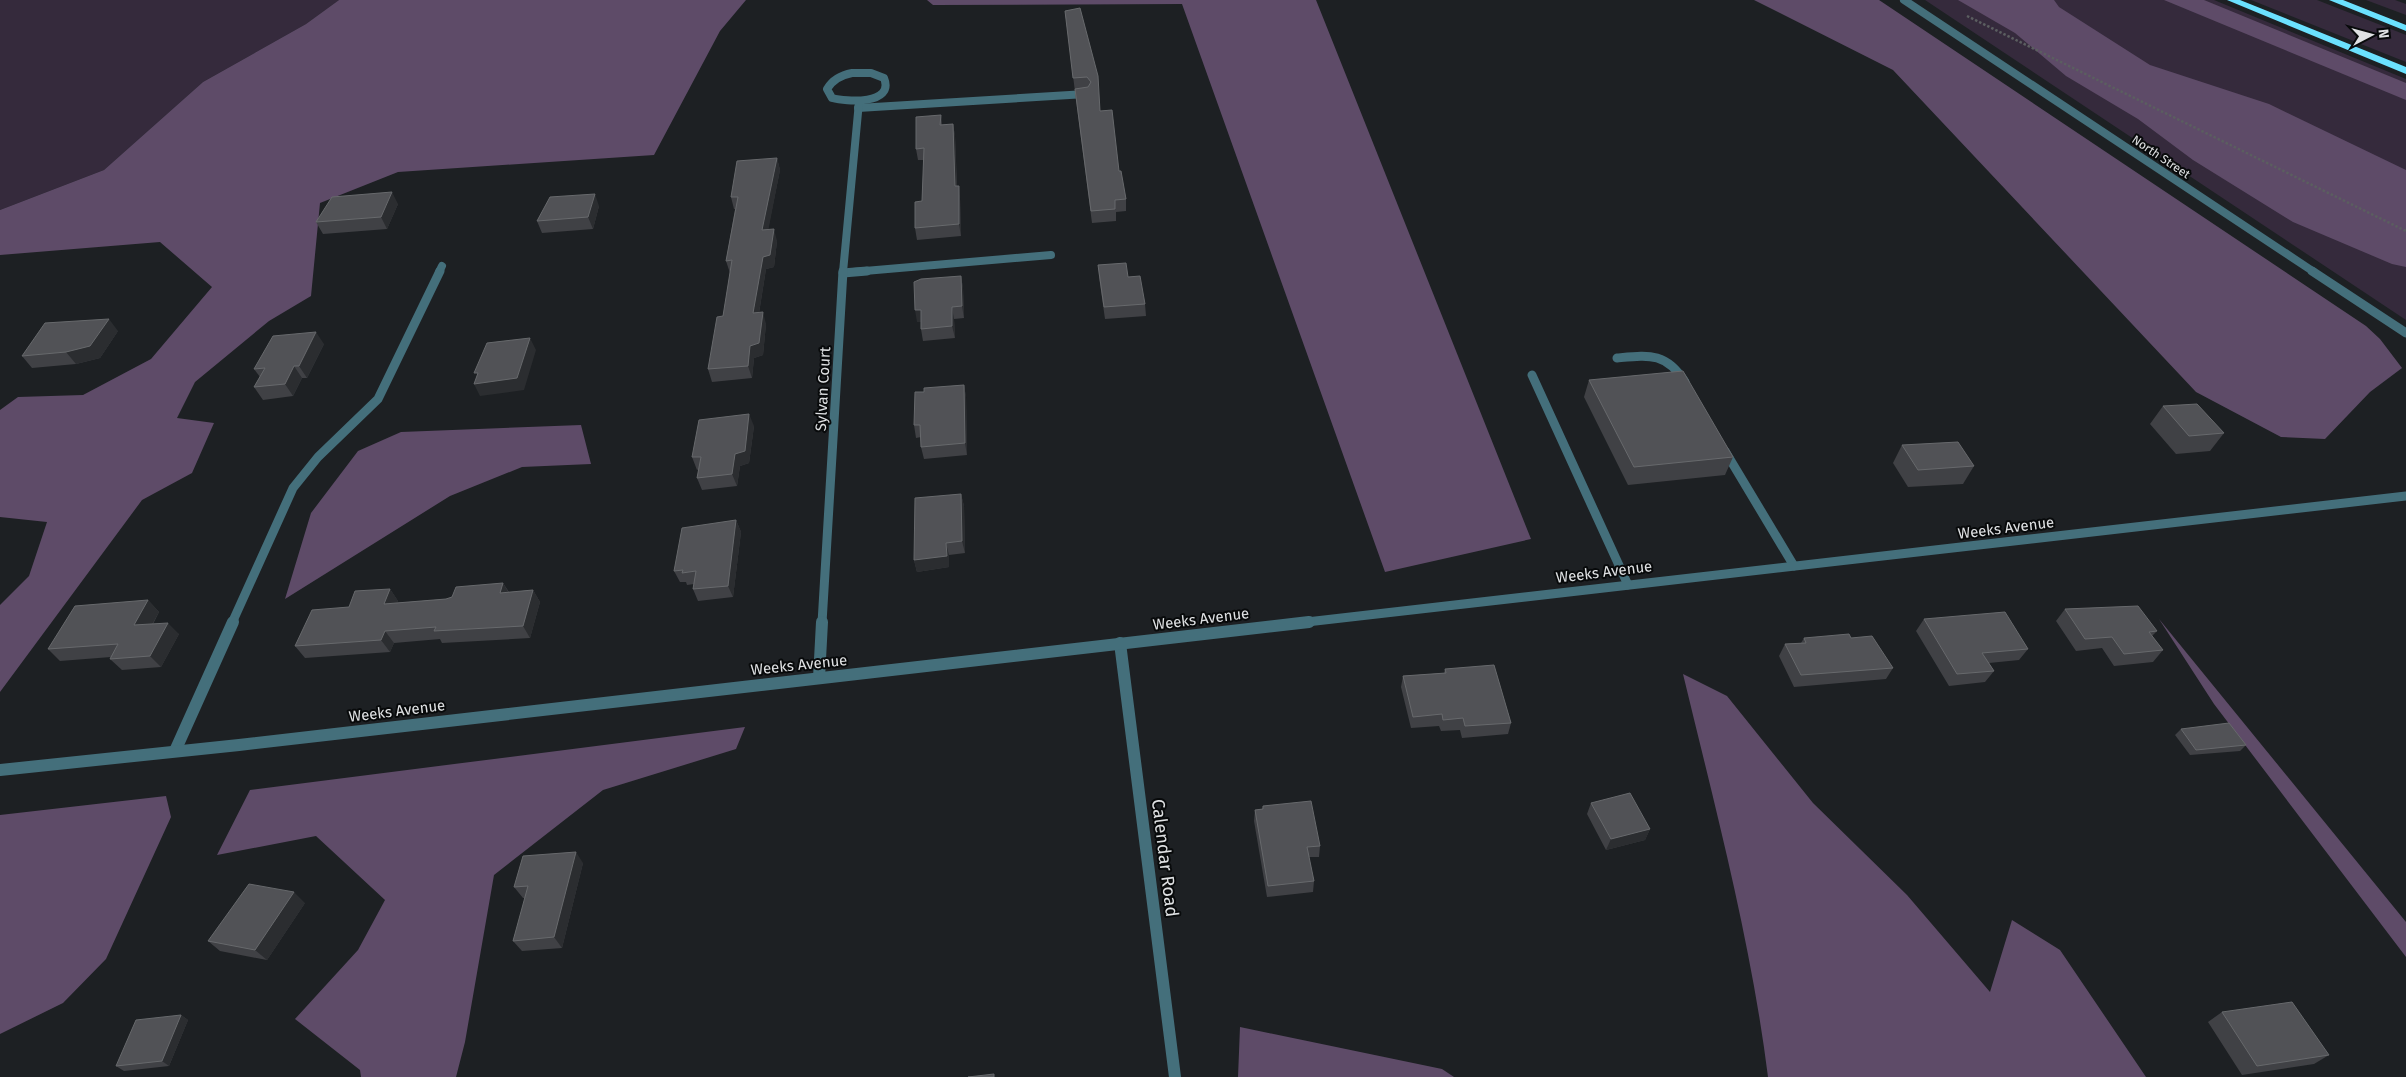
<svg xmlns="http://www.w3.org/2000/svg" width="2406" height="1077" font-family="'Fira Sans',sans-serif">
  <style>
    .green { fill: #352a3c }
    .forest { fill: #5e4b68 }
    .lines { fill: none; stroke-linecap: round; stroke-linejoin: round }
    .path { stroke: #5b5e60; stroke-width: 2.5; stroke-dasharray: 2.5 2; stroke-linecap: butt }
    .service-far2 { stroke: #446f7b; stroke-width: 8 }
    .service-far1 { stroke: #446f7b; stroke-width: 9 }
    .service { stroke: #446f7b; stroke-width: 12 }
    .minor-far2 { stroke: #446f7b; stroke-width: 8 }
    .minor-far1 { stroke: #446f7b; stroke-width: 9 }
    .minor { stroke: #446f7b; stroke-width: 12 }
    .tertiary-far2 { stroke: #446f7b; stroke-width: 8 }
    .tertiary-far1 { stroke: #446f7b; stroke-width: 9 }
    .tertiary { stroke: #446f7b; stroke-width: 12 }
    .motorway { fill: #6be1fe; fill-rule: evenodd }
    .wall { fill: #404145 }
    .shaded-wall { fill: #2b2d30 }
    .building { fill: #515256; stroke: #67696c }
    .labels { text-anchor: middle; stroke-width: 4; stroke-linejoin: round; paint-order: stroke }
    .far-street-label { font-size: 12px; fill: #dfe1e3; stroke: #080a0b }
    .street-label { font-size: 15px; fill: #dfe1e3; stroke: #080a0b }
    .near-street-label { font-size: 18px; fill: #dfe1e3; stroke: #080a0b }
  </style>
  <rect width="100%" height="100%" fill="#1d2023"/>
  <path class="green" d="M0 0H339L306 24 203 82 104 170 0 210Z
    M1925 0H2214L2406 79V320Z
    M2251 0H2317L2406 35V62Z
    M2366 0H2395L2406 4V15Z"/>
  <path class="forest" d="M339 0H746L720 31 654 155 398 172 320 203 311 296 269 321 195 382 177 418 214 423 192 473 142 500 0 692V605L29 576 47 522 0 517V410L18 397 83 395 151 359 212 287 160 242 0 255V210L104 170 203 82 306 24Z
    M927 0H1316L1531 539 1385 572 1182 4 933 5Z
    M1754 0H1879L2366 326 2380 339 2402 368 2370 392 2325 439 2281 437 2196 392 1893 70Z
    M1958 0H2054L2059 7 2150 65 2269 104 2406 170V267L2392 264 2293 222 2193 160 2138 119 2066 76 2015 33Z
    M2164 0H2204L2406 83V100Z
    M581 425 591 464 522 467 450 496 285 599 311 513 358 451 401 432Z
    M2159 619 2406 922V957L2214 704Z
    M1683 674 1727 696 1813 803 1907 895 1990 992 2012 920 2060 950 2146 1077H1768C1751 941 1715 807 1683 674Z
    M745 727 736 749 603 790 494 875 465 1042 456 1077H361L360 1070 295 1019 358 950 385 900 316 836 217 855 250 790Z
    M166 796 171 817 106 959 63 1003 0 1034V815Z
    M1240 1027 1442 1069 1454 1077H1238Z"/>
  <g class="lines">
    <path class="path" d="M1967 16 2406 231"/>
    <path class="service-far2" d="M858 108 1086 94
      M439 272 442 266
      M853 272 1051 255"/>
    <path class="service-far1" d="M843 273 867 271
      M1617 358C1649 355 1666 352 1685 382
      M1532 375 1628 585
      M1725 451 1794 566
      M232 623 293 488 318 457 378 399 440 271"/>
    <path class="service" d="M175 751 233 622"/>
    <path class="minor-far2" d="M852 73H871L884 78C895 105 846 102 832 98L827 89C833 79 841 75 852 73Z
      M843 272 859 102"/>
    <path class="minor-far1" d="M822 623 843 271"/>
    <path class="minor" d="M1120 643 1175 1077
      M819 678 822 622"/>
    <path class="tertiary-far2" d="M1904 0 2314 272"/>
    <path class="tertiary-far1" d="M2312 271 2406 333
      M1298 623 2406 496"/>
    <path class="tertiary" d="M0 770 239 745 1309 622"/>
    <path class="motorway" d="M2227 0H2240L2406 67V74Z
      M2329 0H2343L2406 25V31Z"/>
  </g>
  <path class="wall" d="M1080 8 1100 111 1119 171 1126 199V211L1116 212V221L1092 223 1076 100 1065 11Z
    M941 115 942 125 953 124 955 136 957 186 960 198 961 236 917 240 915 228 922 201 924 160H918L916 149Z
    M777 158 780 170 768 229 777 241 774 267 766 269 759 313 766 324 763 355 754 358 752 378 712 382 708 369 723 316 730 273 726 261 735 209H734L731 197Z
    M398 204 387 229 323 234 316 222Z
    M599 206 593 229 542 233 537 221Z
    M1098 265 1128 277 1145 304 1146 316 1105 319 1099 277Z
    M961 276 963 288 964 318 954 319 955 338 923 341 921 329V322H917Z
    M118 331 100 358 76 364 32 368 22 356Z
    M324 344 307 378H302L293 396 263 400 254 387 260 377 254 369Z
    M1589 380 1733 457 1725 475 1628 485 1584 397Z
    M964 385 966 397 967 455 924 459 921 447V437L916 438 914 425 924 392Z
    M2163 406 2224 433 2210 451 2176 454 2150 424Z
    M754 426 749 463 740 466 737 486 702 490 697 478 699 469 697 470 692 457Z
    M1902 445 1974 466 1963 484 1908 487 1893 463Z
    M961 494 964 506 965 553 949 555V567L917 572 914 560Z
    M736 520 741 532 733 597 698 601 693 589 694 584 687 585 686 582H680L674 571Z
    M503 583 509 592 533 590 540 602 530 638 442 643 440 639 394 643 390 652 305 658 295 646 349 607 390 589 398 601 397 603 446 599Z
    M148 600 159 612 153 624 179 634 161 667 122 670 110 659 111 657 60 661 48 649Z
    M2065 609 2157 631 2152 636 2163 650 2153 662 2114 666 2102 648 2076 651 2056 621Z
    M1924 619 2028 649 2019 660 1989 663 1994 671 1985 682 1949 686 1916 631Z
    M1804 638H1851L1893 668 1886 679 1794 687 1779 656 1785 644 1801 643Z
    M1445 669 1511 723 1508 734 1462 738 1460 730 1441 731 1439 726 1411 728 1401 687 1403 676 1444 673Z
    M2181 729 2246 745 2240 751 2190 755 2175 735Z
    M1591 803 1650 829 1645 840 1606 850 1587 814Z
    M1263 806 1320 846 1319 857H1309L1314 881 1313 892 1267 897 1254 821 1255 810 1262 809Z
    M583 863 562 948 522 951 513 941 525 898H523L514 887Z
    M305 903 267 960 220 951 208 941Z
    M2222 1012 2329 1055 2314 1064 2242 1075 2208 1022Z
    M181 1015 188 1020 169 1066 124 1071 116 1066Z"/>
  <path class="shaded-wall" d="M953 124 955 136 957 198 955 186Z
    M777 158 780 170 766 242 762 230Z
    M959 186 960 198 961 236 959 224Z
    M392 192 398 204 387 229 381 217Z
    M595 194 599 206 593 229 588 217Z
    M774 229 777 241 774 267 766 269 757 325 753 313 763 257Z
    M961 276 963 288 964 318 962 306Z
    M952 307 954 319 955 338 952 326Z
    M915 310H921L924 322H917Z
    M763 312 766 324 763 355 754 358 752 378 748 366 750 346Z
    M109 319 118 331 100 358 76 364 66 352Z
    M316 332 324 344 307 378 299 366Z
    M530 338 536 350 524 390 480 396 474 384Z
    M294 366 302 378 293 396 285 384Z
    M964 385 966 397 967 455 965 443Z
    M749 414 754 426 749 463 740 466 737 486 732 474 735 454Z
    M961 494 964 506 965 553 962 541Z
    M736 520 741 532 733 597 728 586Z
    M946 543 949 555V567L917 572 914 560Z
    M503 583 510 595 500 593Z
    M390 589 398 601 392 615 384 604Z
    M533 590 540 602 530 638 523 626Z
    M148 600 159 612 145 637 134 625Z
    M168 623 179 634 161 667 150 656Z
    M385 631 394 643 390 652 381 640Z
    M1650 829 1645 840 1606 850 1611 839Z
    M576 852 583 863 562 948 554 937Z
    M294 892 305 903 267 960 255 950Z
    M181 1015 188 1020 169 1066 162 1061Z"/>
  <path class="building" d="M1080 8 1098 76 1100 111 1112 110 1119 171H1121L1126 199 1115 200V209L1091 211 1075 89 1088 87 1091 82 1087 77 1073 78 1065 11Z
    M941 115 940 125 953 124 955 186H959V224L915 228V202L922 201 924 148 916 149V117Z
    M777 158 762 230 774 229 770 255 763 257 753 313 763 312 759 343 750 346 748 366 708 369 717 317 723 316 732 260 726 261 738 197H731L737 161Z
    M392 192 381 217 316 222 332 197Z
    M595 194 588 217 537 221 550 197Z
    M1126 263 1128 277 1140 276 1145 304 1104 307 1098 265Z
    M961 276 962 306 952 307V326L921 329V310H915L914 282 921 279Z
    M109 319 90 346 66 352 22 356 45 323Z
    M316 332 299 366H294L285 384 254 387 265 368 254 369 273 336Z
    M530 338 517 378 474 384 478 373H474L487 343Z
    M1683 371 1733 457 1634 467 1589 380Z
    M964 385 965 443 921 447 920 425H914L915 392H924V388Z
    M2197 404 2224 433 2189 436 2163 406Z
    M749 414 745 451 735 454 732 474 697 478 701 457H692L699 420Z
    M1958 442 1974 466 1918 470 1902 445Z
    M961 494 962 541 946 543 947 556 914 560 915 498Z
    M736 520 728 586 693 589 696 571 682 573 683 570 674 571 682 528Z
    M503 583 500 593 533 590 523 626 434 631 436 627 385 631 381 640 295 646 312 610 349 607 355 591 390 589 384 604 446 599 452 597 456 587Z
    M148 600 134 625 168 623 150 656 110 659 118 644 48 649 75 606Z
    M2138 606 2157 631 2149 632 2163 650 2124 654 2112 637 2085 639 2065 609Z
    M2005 612 2028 649 1982 653 1994 671 1957 674 1924 619Z
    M1849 634 1851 638 1872 636 1893 668 1801 675 1785 644 1806 643 1804 638Z
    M1494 665 1511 723 1465 726 1463 718 1443 720 1442 714 1413 717 1403 676 1446 673 1445 669Z
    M2229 723 2246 745 2196 750 2181 729Z
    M1630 793 1650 829 1611 839 1591 803Z
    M1311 801 1320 846 1307 847 1314 881 1268 886 1255 810 1263 809V806Z
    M576 852 554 937 513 941 528 886 514 887 523 856Z
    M249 884 294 892 255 950 208 941Z
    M2292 1002 2329 1055 2257 1066 2222 1012Z
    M181 1015 162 1061 116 1066 136 1020Z
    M994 1074V1077H968Z"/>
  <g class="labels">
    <g class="far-street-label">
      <text transform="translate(2161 157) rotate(34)" y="4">North Street</text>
    </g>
    <g class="street-label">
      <text transform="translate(823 389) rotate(-87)" y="5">Sylvan Court</text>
      <text transform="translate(2006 528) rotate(-7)" y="5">Weeks Avenue</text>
      <text transform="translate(1604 572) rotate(-7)" y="5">Weeks Avenue</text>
      <text transform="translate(1201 619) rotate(-7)" y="5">Weeks Avenue</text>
      <text transform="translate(799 665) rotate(-6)" y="5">Weeks Avenue</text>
      <text transform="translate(397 711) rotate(-7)" y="5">Weeks Avenue</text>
    </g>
    <g class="near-street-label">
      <text transform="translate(1165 858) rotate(83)" y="6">Calendar Road</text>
    </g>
  </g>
  <g transform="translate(2371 35) rotate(84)" stroke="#080a0b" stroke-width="4" paint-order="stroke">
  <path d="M0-4L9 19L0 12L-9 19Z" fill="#dfe1e3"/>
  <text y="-8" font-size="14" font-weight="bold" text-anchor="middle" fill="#dfe1e3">N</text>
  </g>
</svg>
